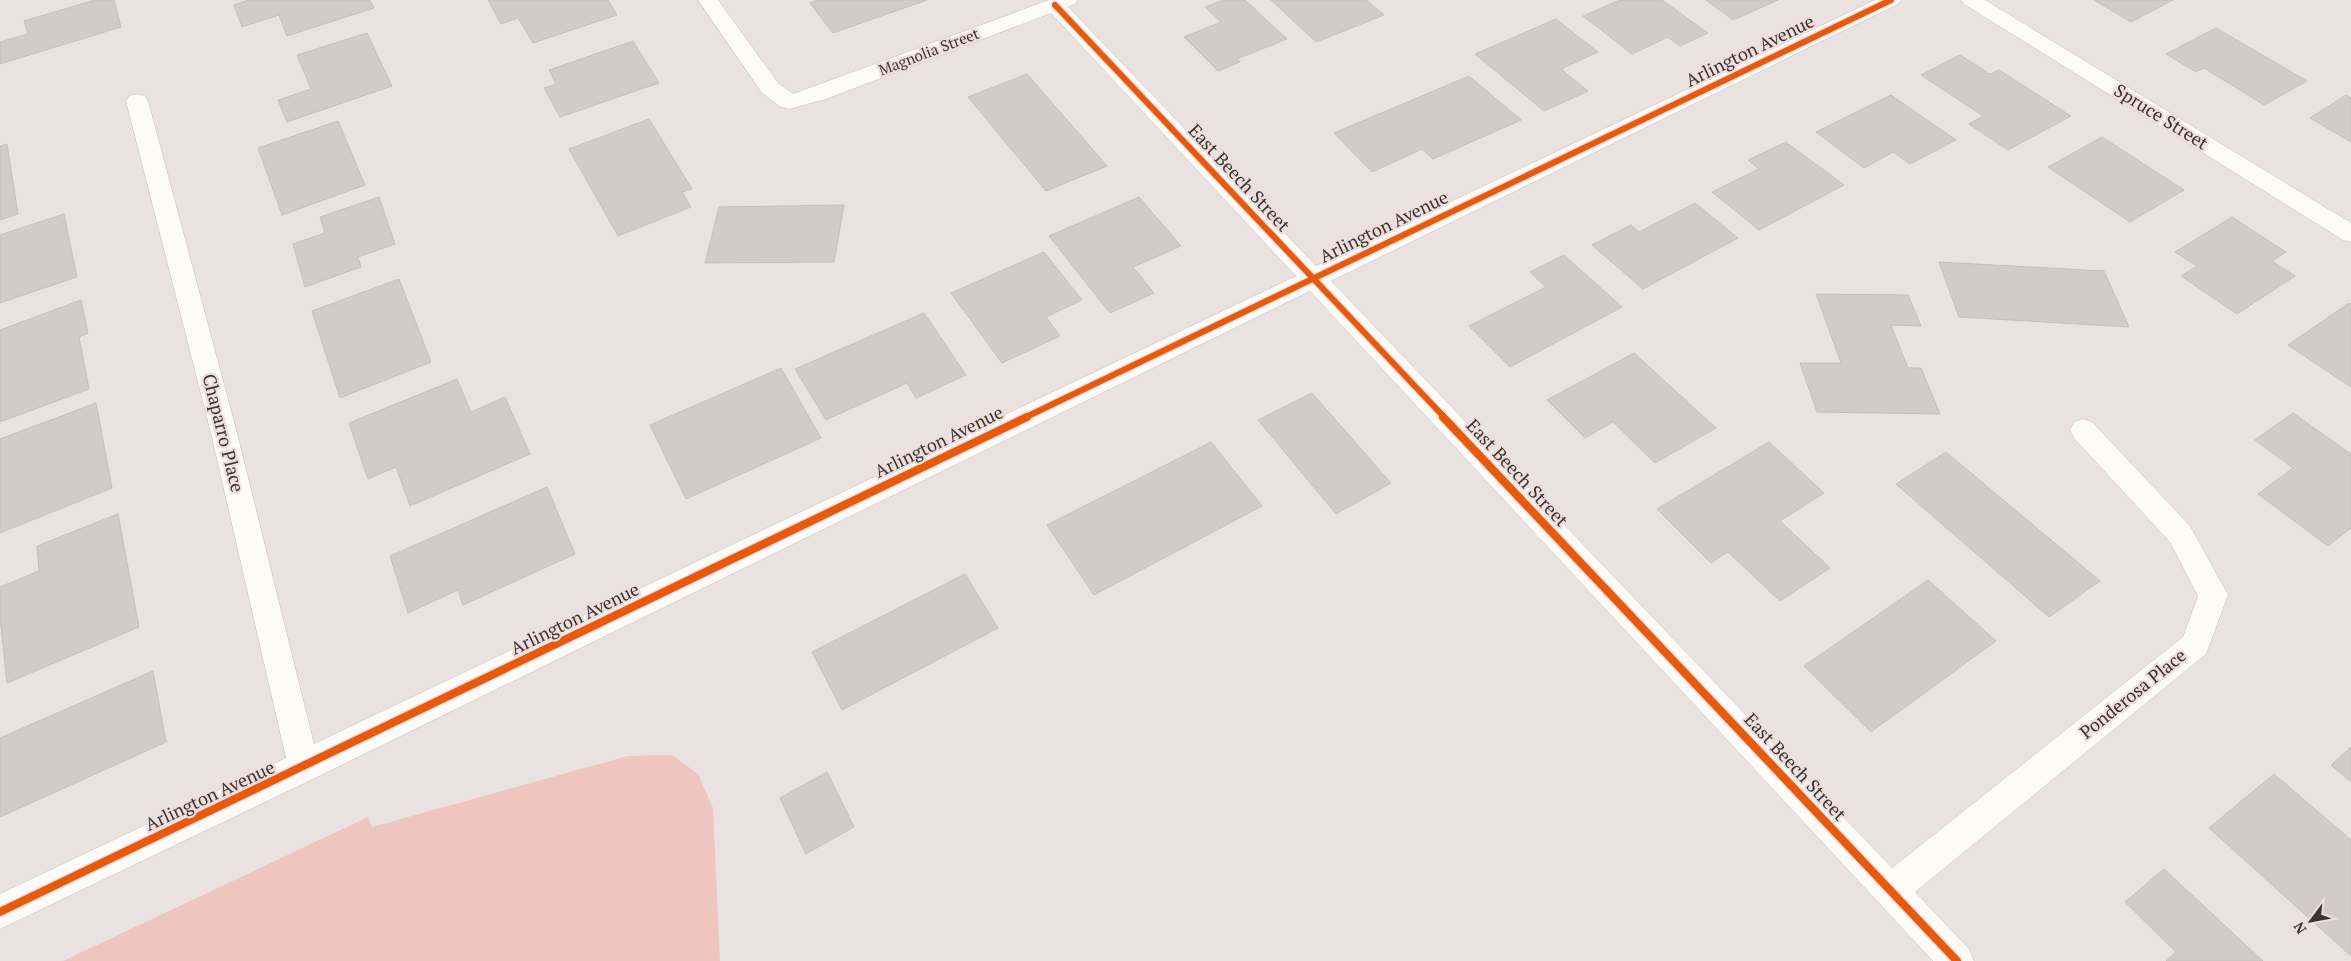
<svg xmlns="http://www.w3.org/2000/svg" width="2351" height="961" font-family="'PT Serif',serif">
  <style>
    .green { fill: #efc5c0 }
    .building { fill: #d2cbca; stroke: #c6bfbe }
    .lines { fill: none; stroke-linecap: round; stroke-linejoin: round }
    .minor-casing { stroke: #c4bebd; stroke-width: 1 }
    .minor { fill: #fcfbfa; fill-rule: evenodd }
    .cycleway-far1-casing { stroke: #eededc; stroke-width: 9 }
    .cycleway-casing { stroke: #eededc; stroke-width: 11 }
    .cycleway-far1 { stroke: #e8590c; stroke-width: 6 }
    .cycleway { stroke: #e8590c; stroke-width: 8 }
    .labels { text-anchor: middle; stroke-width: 4.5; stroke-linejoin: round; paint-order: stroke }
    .far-street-label { font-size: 15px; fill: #3a3433; stroke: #eededc }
    .street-label { font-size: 18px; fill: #3a3433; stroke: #eededc }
  </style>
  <rect width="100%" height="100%" fill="#eae2e0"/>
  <path class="green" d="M672 755 698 774 713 808 720 961H63L368 817 372 827 628 756Z"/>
  <path class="building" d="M95 0H114L121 27 0 64V42L28 34 24 21Z
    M249 0H370L374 8 287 36 279 15 242 27 234 5Z
    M488 0H608L617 15 533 43 518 18 501 24Z
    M817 0H927L833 33 810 3Z
    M1224 0H1245L1287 39 1237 59 1240 62 1218 71 1184 37 1221 22 1205 7Z
    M1271 0H1366L1384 15 1316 42Z
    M1620 0H1662L1708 33 1680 46 1668 37 1632 54 1583 16Z
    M1706 0H1778L1733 20Z
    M2094 0H2173L2131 22Z
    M1556 19 1598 52 1561 69 1588 91 1544 111 1475 54Z
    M2216 28 2307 81 2264 105 2204 68 2196 72 2166 54Z
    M367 33 392 86 287 122 278 100 311 89 297 55Z
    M633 41 659 83 560 117 544 88 556 84 549 70Z
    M1960 55 1990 74 1999 70 2071 116 2008 150 1969 124 1983 116 1921 75Z
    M1027 74 1107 166 1046 191 968 97Z
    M1469 76 1521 120 1433 159 1422 149 1372 172 1334 133Z
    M1891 95 1956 140 1910 164 1893 152 1864 168 1816 132Z
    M2346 95 2351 98V142L2310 118Z
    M649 119 692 189 682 192 691 207 618 236 569 149Z
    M338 121 365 185 282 215 258 148Z
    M2102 137 2184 190 2130 222 2048 167Z
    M1786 142 1844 185 1759 230 1712 192 1759 169 1748 160Z
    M7 144 18 214 0 220V146Z
    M379 197 395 244 358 257 361 267 305 287 293 244 325 233 320 217Z
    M1139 197 1181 246 1133 267 1154 293 1110 313 1049 236Z
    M1695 203 1738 238 1643 289 1592 245 1631 225 1639 232Z
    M844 205 834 262 705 263 719 207Z
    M64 214 77 277 0 303V235Z
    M2232 217 2286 252 2272 261 2295 276 2237 314 2181 276 2197 266 2175 252Z
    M1044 252 1082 300 1046 317 1060 336 1002 363 951 293Z
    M1564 255 1622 307 1510 367 1469 326 1546 287 1530 272Z
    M1939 262 2104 271 2129 327 1959 317Z
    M399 279 431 362 340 398 312 311Z
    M1816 294 1908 295 1921 326 1891 325 1908 368H1921L1940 414 1817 412 1800 363H1841Z
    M81 300 88 333 79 337 89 389 0 422V330Z
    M2349 303 2351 304V387L2288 345Z
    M924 313 966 375 916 398 907 383 826 420 795 369Z
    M1634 353 1716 428 1655 463 1613 422 1585 438 1547 400Z
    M781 368 821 438 686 499 650 425Z
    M457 379 471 412 505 397 530 454 410 506 396 467 368 479 349 423Z
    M1312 393 1391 483 1336 514 1258 420Z
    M96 403 112 488 0 533V439Z
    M2293 413 2351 454V528L2328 546 2258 494 2293 468 2255 440Z
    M1211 442 1262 506 1094 595 1047 525Z
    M1769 442 1824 493 1780 521 1830 568 1780 601 1728 552 1711 563 1657 509Z
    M1946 452 2100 581 2049 617 1896 484Z
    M547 487 575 554 463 605 458 590 408 613 390 556Z
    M118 514 139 627 7 683 0 618V587L39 571 37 546Z
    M965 574 998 628 842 710 812 652Z
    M1928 580 1996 641 1871 732 1804 666Z
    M153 671 166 742 0 817V738Z
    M2351 747V782L2331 765Z
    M827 772 854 827 806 854 780 798Z
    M2274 774 2351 840V956L2209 828Z
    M2164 869 2263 961H2166L2176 952 2125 902Z"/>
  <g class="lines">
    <g class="minor-casing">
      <path id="minor" d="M698 0H718L778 83 793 94 1049 0H1078L1075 4 1068 7 1316 266 1875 0H1901L1898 4 1331 281 1892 868 2183 637 2198 596 2170 542 2074 438 2070 430 2074 422 2083 419 2092 422 2190 526 2228 595 2206 654 1915 892 1969 949 1974 961H1933L1310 291 315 778 0 929V894L286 758 210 429 126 101 129 96 137 94 145 96 148 101 236 429 314 744 1296 276 1051 13 826 99 789 109 781 107 762 93Z
        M1961 0H1985L2351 223V242L2343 240 1964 4Z"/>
    </g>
    <use href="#minor" class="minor"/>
    <g class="cycleway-far1-casing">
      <path id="cycleway-far1" d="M1055 5 1445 418
        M1024 418 1891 0"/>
    </g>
    <g class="cycleway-casing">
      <path id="cycleway" d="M1443 417 1957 961
        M0 912 1027 417"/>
    </g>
    <use href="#cycleway-far1" class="cycleway-far1"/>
    <use href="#cycleway" class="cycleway"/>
  </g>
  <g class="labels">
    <g class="far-street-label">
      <text transform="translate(929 52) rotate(-21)" y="5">Magnolia Street</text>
    </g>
    <g class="street-label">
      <text transform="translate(1750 51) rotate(-26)" y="6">Arlington Avenue</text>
      <text transform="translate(2161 117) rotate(32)" y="6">Spruce Street</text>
      <text transform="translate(1239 178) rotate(47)" y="6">East Beech Street</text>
      <text transform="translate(1384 227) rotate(-26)" y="6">Arlington Avenue</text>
      <text transform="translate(223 433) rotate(76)" y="6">Chaparro Place</text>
      <text transform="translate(939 442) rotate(-26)" y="6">Arlington Avenue</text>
      <text transform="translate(1517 473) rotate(47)" y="6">East Beech Street</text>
      <text transform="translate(575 619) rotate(-26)" y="6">Arlington Avenue</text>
      <text transform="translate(2133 694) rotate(-39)" y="6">Ponderosa Place</text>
      <text transform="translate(1795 767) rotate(47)" y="6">East Beech Street</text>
      <text transform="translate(210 796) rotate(-25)" y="6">Arlington Avenue</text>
    </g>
  </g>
  <g transform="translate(2311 921) rotate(238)" stroke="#eededc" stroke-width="4" paint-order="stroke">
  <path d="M0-4L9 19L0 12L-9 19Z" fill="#3a3433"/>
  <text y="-8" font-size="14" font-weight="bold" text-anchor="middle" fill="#3a3433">N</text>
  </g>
</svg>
